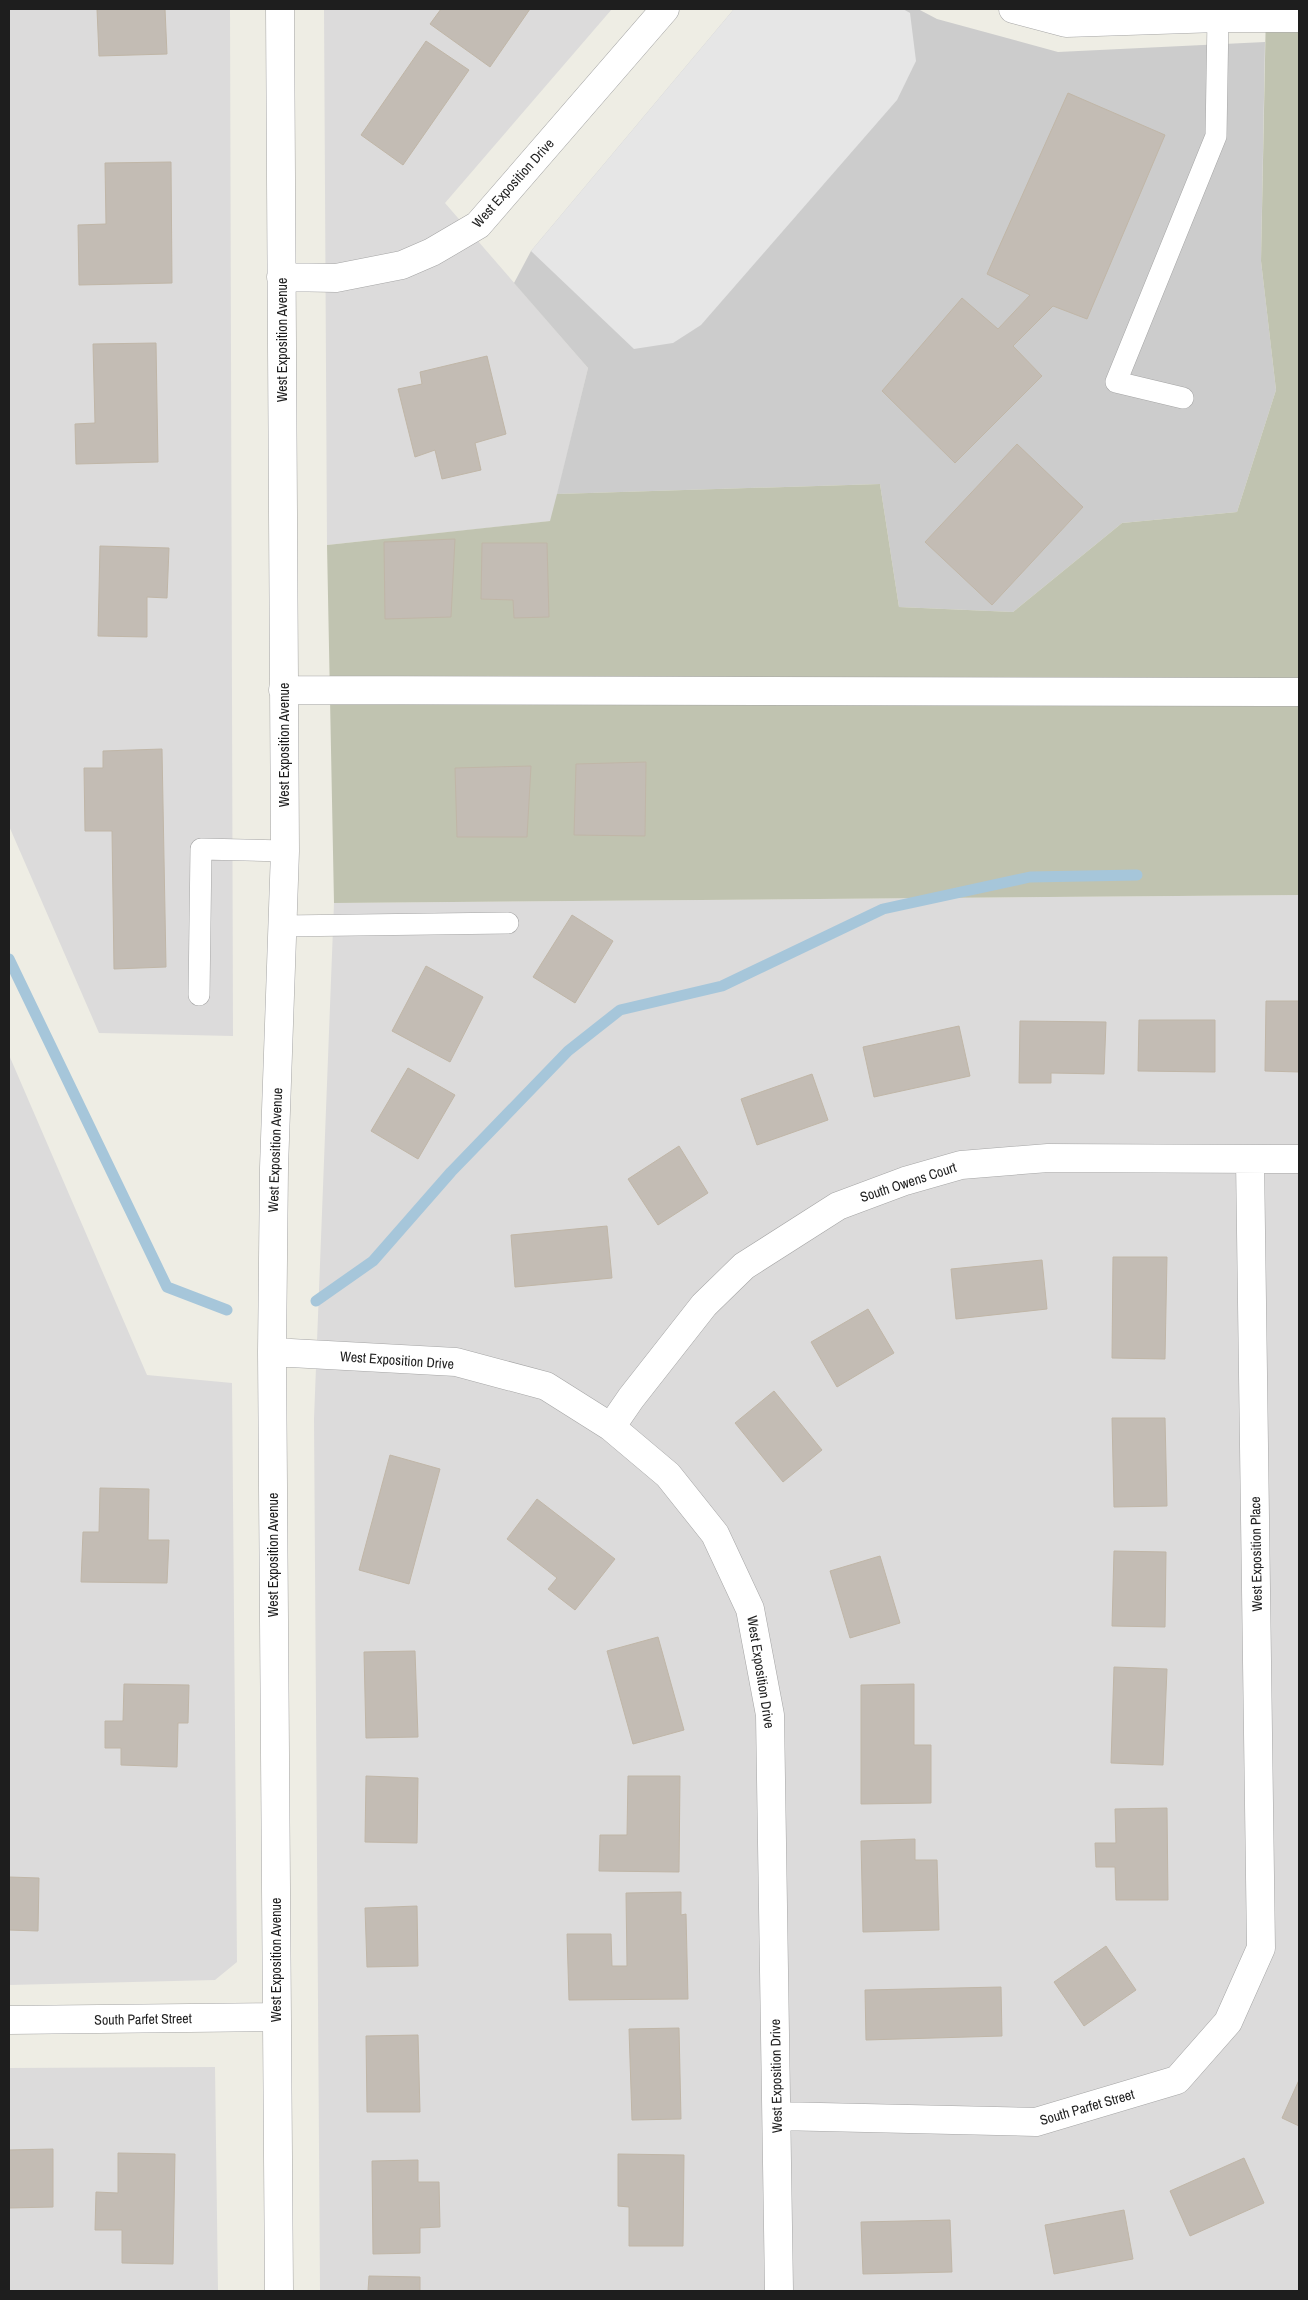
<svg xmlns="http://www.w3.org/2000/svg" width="1308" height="2300" font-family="'Archivo Narrow',sans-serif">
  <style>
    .residential { fill: #dcdbdb }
    .religious { fill: #ccc }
    .construction { fill: #c0c3b0 }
    .parking { fill: #e6e6e6 }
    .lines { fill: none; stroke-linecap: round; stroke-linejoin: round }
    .stream { stroke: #a6c6da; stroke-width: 11 }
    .building { fill: #c3bcb4; stroke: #c0b6a7 }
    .lane-casing { stroke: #a5a5a5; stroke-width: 22 }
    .street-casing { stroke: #a5a5a5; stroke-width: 29 }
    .lane { stroke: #fff; stroke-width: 21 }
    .street { stroke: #fff; stroke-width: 28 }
    .labels { text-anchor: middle; stroke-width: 4.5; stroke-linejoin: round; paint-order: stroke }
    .street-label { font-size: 14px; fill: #1e1e1e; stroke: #fff }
  </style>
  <rect width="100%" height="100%" fill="#eeede4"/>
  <path class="residential" d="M9 9H230L233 1036 99 1033 9 826Z
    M324 9H612L445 203 588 368 551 521 327 545Z
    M1299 895V2291H320L314 1419 334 903Z
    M9 1055 147 1375 232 1383 237 1962 215 1980 9 1985Z
    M215 2067 218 2291H9V2068Z"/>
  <path class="religious" d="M734 9H918L937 19 1058 52 1265 42 1261 261 1276 390 1237 512 1122 523 1013 612 899 607 880 484 557 494 588 368 514 283 531 251Z"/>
  <path class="construction" d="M1266 9H1299V895L334 903 327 545 550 521 557 494 880 484 899 607 1013 612 1122 523 1237 512 1276 390 1261 261Z"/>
  <path class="parking" d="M734 9H903L910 13 916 61 897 100 701 325 673 343 634 349 531 251Z"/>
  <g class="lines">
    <path class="stream" d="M9 959 167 1287 227 1310
      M316 1301 373 1261 451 1172 568 1051 620 1010 722 986 883 909 1030 877 1137 875"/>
  </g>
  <path class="building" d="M97 9H165L167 54 99 56Z
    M441 9H530L490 67 430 24Z
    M426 41 469 70 403 165 361 135Z
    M1068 93 1165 135 1087 319 1053 306 1013 346 1042 376 955 463 882 391 962 298 998 329 1030 295 987 274Z
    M171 162 172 283 79 285 78 225 106 224 105 163Z
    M156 343 158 462 76 464 75 424 95 423 93 344Z
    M487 356 506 434 475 443 481 470 442 479 435 450 415 457 398 389 422 384 420 372Z
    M1017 444 1083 507 992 605 925 542Z
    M455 539 451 617 385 619 384 542Z
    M482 543H547L549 617 514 618 513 600 481 599Z
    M100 546 169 548 167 598 147 597V637L98 636Z
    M162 749 166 967 114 969 112 831H85L84 768H103V751Z
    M646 762 645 836 574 835 576 764Z
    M531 766 527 837H457L455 768Z
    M572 915 613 941 575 1003 533 977Z
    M426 966 483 997 450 1062 392 1031Z
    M1266 1001H1299V1072L1265 1071Z
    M1139 1020H1215V1072L1138 1071Z
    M1020 1021 1106 1022 1104 1074 1051 1073V1083H1019Z
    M959 1026 970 1076 874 1097 863 1047Z
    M408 1068 455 1095 418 1159 371 1131Z
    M812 1074 828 1120 757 1145 741 1099Z
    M679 1146 708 1193 658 1225 628 1179Z
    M607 1226 612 1278 515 1287 511 1235Z
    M1113 1257H1167L1165 1359 1112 1358Z
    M1042 1260 1047 1309 956 1319 951 1269Z
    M868 1309 894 1353 837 1387 811 1342Z
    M774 1391 822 1450 783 1482 735 1423Z
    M1112 1418H1165L1167 1506 1114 1507Z
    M390 1455 440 1469 409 1584 359 1570Z
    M100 1488 149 1489 148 1540H169L167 1583 81 1582 83 1532H99Z
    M537 1499 615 1559 575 1610 548 1589 557 1578 507 1539Z
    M1114 1551 1166 1552 1165 1627 1112 1626Z
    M880 1556 900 1623 850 1638 830 1571Z
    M658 1637 684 1730 633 1744 607 1651Z
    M415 1651 418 1737 366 1738 364 1652Z
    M1114 1667 1167 1669 1163 1765 1111 1763Z
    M124 1684 189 1685 188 1723H178L177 1767 121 1765V1748H105V1721H123Z
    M914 1684V1745H931V1803L861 1804V1685Z
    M366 1776 418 1778 417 1843 365 1842Z
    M628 1776H680L679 1872 599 1871 600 1835H627Z
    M1167 1808 1168 1900H1116L1115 1867H1096L1095 1843H1116L1115 1809Z
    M915 1839V1860H937L939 1930 863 1932 861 1841Z
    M9 1877 39 1878 38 1931 9 1930Z
    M681 1892V1915L686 1914 688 1999 569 2000 567 1934H611L612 1966H627L626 1893Z
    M417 1906 418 1966 367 1967 365 1908Z
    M1106 1946 1136 1990 1084 2026 1054 1982Z
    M1001 1987 1002 2036 866 2040 865 1990Z
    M679 2028 681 2119 632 2120 629 2029Z
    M418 2035 420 2112H367L366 2036Z
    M1299 2080V2126L1282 2118Z
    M53 2149V2207L9 2208V2150Z
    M118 2153 175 2154 173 2264 122 2263V2230H95L96 2192 118 2193Z
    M618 2154 684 2155 683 2246H629V2207L618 2206Z
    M1244 2158 1264 2203 1190 2236 1170 2191Z
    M418 2160V2182H439L440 2227 420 2228V2253L373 2254 372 2161Z
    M1124 2210 1133 2259 1054 2274 1045 2225Z
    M950 2220 952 2272 863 2274 861 2222Z
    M369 2276 420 2277V2291H368Z"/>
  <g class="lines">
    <g class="lane-casing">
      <path id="lane" d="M1183 398 1116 382 1216 136 1218 18
        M283 926 508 923
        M199 995 201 849 285 851"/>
    </g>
    <g class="street-casing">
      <path id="street" d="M1013 9 1066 23 1218 18H1299
        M281 277 336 278 402 265 432 252 478 225 665 9
        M283 690 1299 692
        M272 1352 456 1362 546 1386 611 1427 668 1475 715 1534 750 1609 770 1715 779 2291
        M611 1427 631 1398 704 1305 744 1266 838 1206 905 1181 961 1165 1048 1158 1299 1159
        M9 2020 276 2017
        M777 2116 1036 2122 1177 2080 1228 2022 1261 1948 1250 1159
        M279 2291 272 1352 274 1168 285 851 280 9"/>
    </g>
    <use href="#lane" class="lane"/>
    <use href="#street" class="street"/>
  </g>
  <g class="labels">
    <g class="street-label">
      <text transform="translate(513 183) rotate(-48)" y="5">West Exposition Drive</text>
      <text transform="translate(282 340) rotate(-90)" y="5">West Exposition Avenue</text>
      <text transform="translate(284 745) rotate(-90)" y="5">West Exposition Avenue</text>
      <text transform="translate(275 1150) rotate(-88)" y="5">West Exposition Avenue</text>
      <text transform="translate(908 1182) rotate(-18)" y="5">South Owens Court</text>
      <text transform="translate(397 1360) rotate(4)" y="5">West Exposition Drive</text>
      <text transform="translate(1256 1554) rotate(-91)" y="5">West Exposition Place</text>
      <text transform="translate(273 1555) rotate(-90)" y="5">West Exposition Avenue</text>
      <text transform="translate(761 1672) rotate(81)" y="5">West Exposition Drive</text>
      <text transform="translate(276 1960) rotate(-90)" y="5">West Exposition Avenue</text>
      <text transform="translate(143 2019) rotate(-1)" y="5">South Parfet Street</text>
      <text transform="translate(776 2076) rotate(-91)" y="5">West Exposition Drive</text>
      <text transform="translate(1087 2107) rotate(-16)" y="5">South Parfet Street</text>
    </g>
  </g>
  <rect width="1308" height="2300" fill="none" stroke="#1e1e1e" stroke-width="20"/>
</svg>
